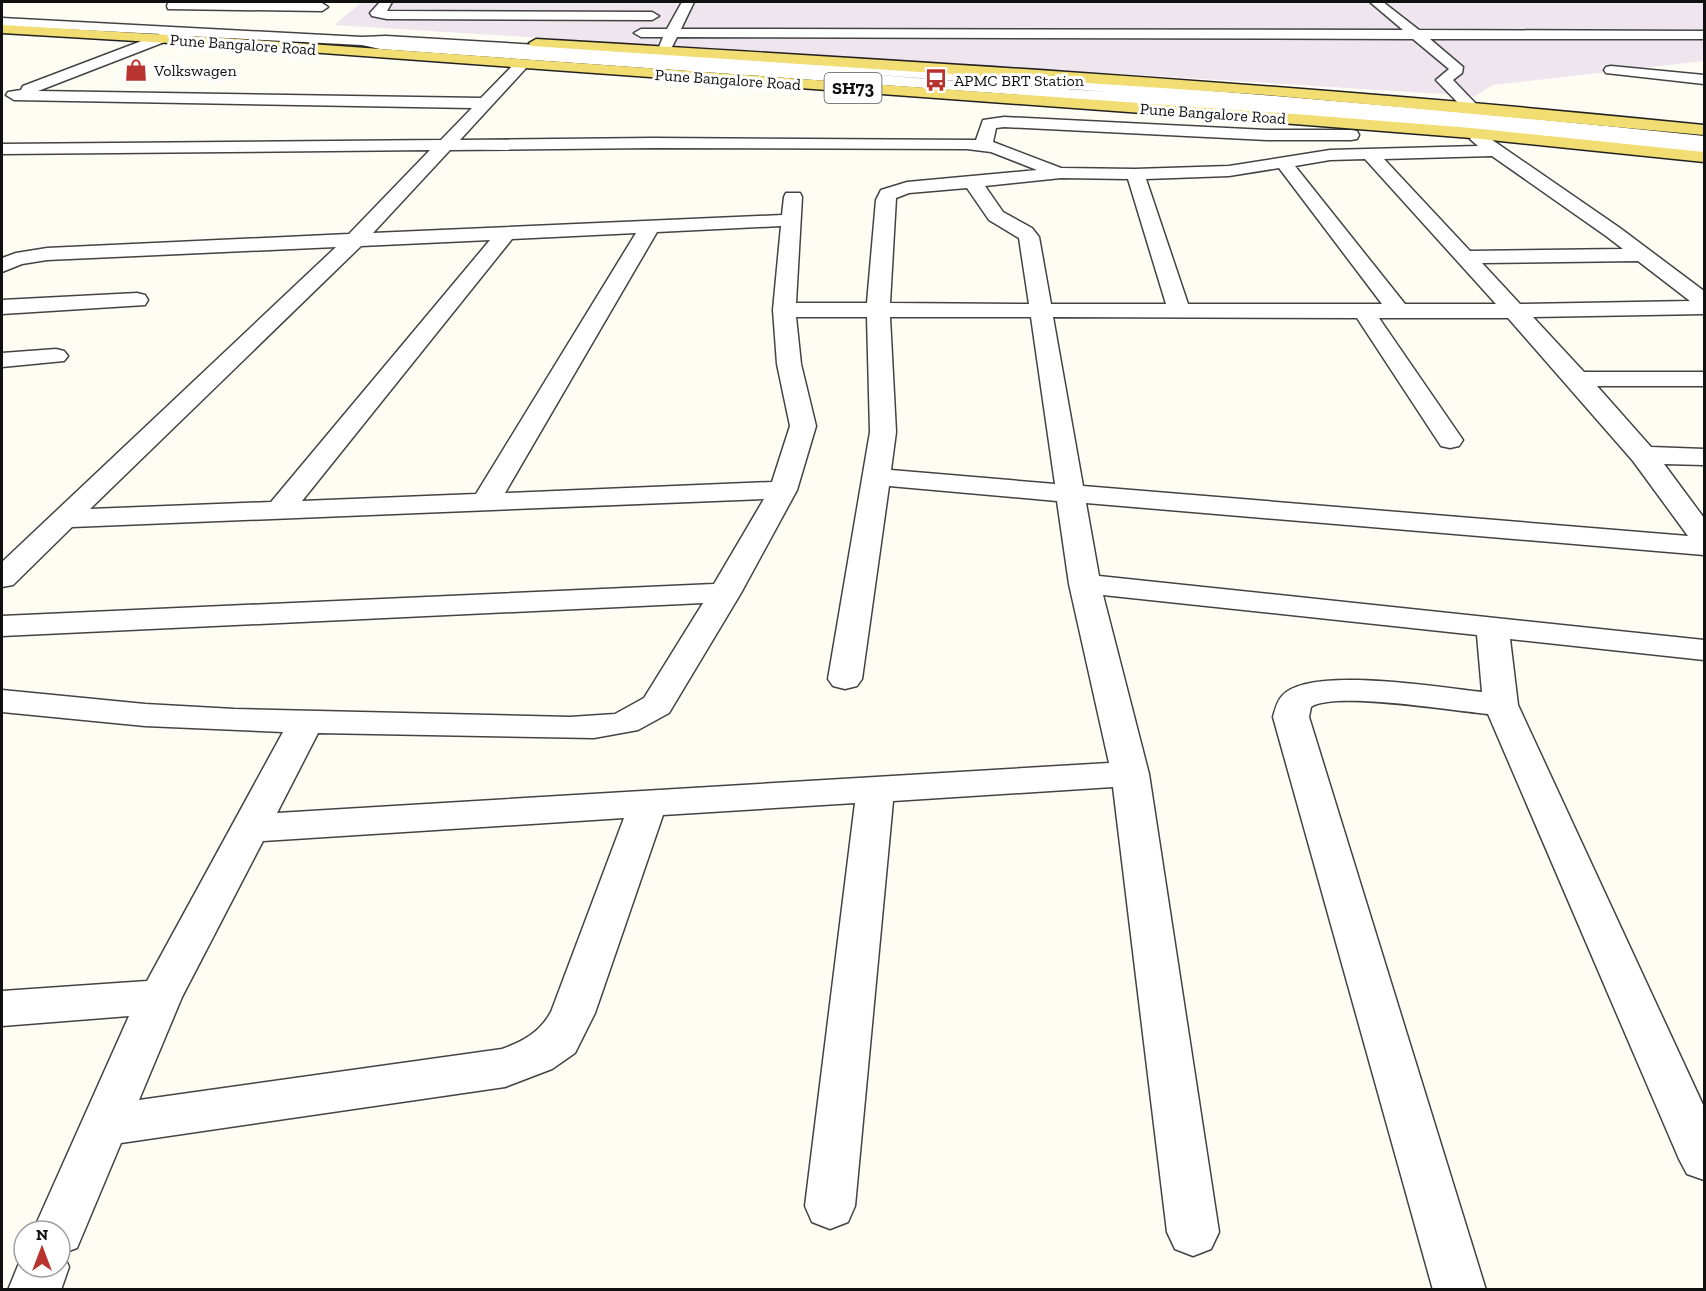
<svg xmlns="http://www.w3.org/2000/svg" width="1706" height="1291" font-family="'Zilla Slab',serif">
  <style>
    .industrial { fill: #eee5ee }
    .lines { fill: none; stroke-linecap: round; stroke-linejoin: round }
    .minor-casing { stroke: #434343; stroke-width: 3 }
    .major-casing { stroke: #212121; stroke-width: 3 }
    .minor { fill: #fff; fill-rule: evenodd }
    .major { fill: #f1dd71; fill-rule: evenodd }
    .labels { text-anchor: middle; stroke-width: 6; stroke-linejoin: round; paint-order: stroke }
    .far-street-label { font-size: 16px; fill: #101010; stroke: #fff }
    .far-poi-label { font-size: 16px; fill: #101010; stroke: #fff; text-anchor: start }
    .shield { fill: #fff; stroke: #585858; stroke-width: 1.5 }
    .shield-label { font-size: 18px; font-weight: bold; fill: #101010 }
  </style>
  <rect width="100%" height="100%" fill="#fefdf4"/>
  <path class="industrial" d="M362 2H1704V61L1493 85 1475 96 334 25Z"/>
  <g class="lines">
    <g class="minor-casing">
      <path id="minor" d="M173 2 322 3 328 7 322 11 168 9 167 6 168 3Z
        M380 2H392L387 11 652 12 659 16 652 20 387 19 372 16 370 13Z
        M682 2H694L681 29 1403 30 1370 2H1383L1419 30 1704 31V39H1430L1463 67 1462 73 1453 80 1478 106 1470 111 1464 109 1436 80 1449 69 1413 39 677 37 669 53C1014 74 1360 100 1704 136V154C1263 109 822 81 380 49L362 45 166 35 169 38 167 41 38 91 481 98 517 61H527L529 64 527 67 460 140 653 138 976 140 983 120 1004 117 1267 130H1351L1357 131 1359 135 1357 139 1351 140H1267L1004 127 996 128 993 142 1061 168 1135 169 1229 166 1330 150 1478 146 1470 139 1473 135H1485L1620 228 1704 291V314L1533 317 1584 372H1704V386H1597L1651 447 1704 449V465L1664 464 1704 518V555L1086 503 1099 576 1704 640V660L1510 639 1518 705 1704 1107V1180L1687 1174 1679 1159 1488 714C1454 711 1335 691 1311 707L1309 717 1486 1290H1433L1273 717C1275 710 1277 701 1282 696 1309 665 1441 688 1482 692L1477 635 1103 595 1149 774 1219 1232 1211 1249 1193 1256 1175 1249 1167 1232 1113 787 893 801 855 1206 848 1222 830 1229 812 1222 805 1206 855 803 663 815 595 1013 575 1053 552 1069 505 1087 121 1143 77 1248 63 1253 69 1267 61 1290H8L24 1251V1267H60V1231H33L129 1016 2 1026V991L147 981 283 732 145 726 2 712V690L145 704 234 709 570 717 615 714 644 698 703 603 2 636V616L714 584 764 499 72 527 13 585 2 587V562L336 247 47 260 22 264 2 272V258L16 253 47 248 349 234 430 150 2 154V144L441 140 472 108 14 100 6 95 8 92 21 90 23 86 160 34 2 26V18L362 37 386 36 657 52 663 37H641L634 33 641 29H667ZM849 73C935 79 1022 85 1108 92ZM653 148 967 149 991 152 1037 170 907 182 881 190 876 200 867 303H796L802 197 800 193H786L784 197 782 215 373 233 450 150ZM1492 156 1606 236 1623 249 1470 251 1384 159ZM1365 159 1496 304H1405L1295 166 1330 160ZM1279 168 1382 304H1188L1146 179 1229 176ZM1061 178 1128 179 1166 304H1051L1039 237 1032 228 1003 212 985 186ZM967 188 989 220 1019 238 1029 304 890 303 896 198 909 193ZM781 226 773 310 777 364 790 426 772 482 505 493 657 232ZM636 233 476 494 302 501 512 239ZM490 240 271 502 90 509 361 246ZM1638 261 1690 301 1520 304 1482 263ZM796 317H867L870 432 828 679 833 686 845 689 857 686 862 679 889 486 1057 501 1069 584 1109 763 277 813 318 733 594 738 638 730 669 713 741 593 797 490 816 426 801 364ZM890 317H1031L1055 484 891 470 896 432ZM1053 317 1357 318 1441 446 1450 448 1459 446 1463 440 1379 318H1508L1633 461 1688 536 1083 486ZM624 818 551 1012C540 1032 524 1041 502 1049L139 1100 182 997 263 841Z
        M1611 66 1704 75V84L1606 73 1604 70 1606 67Z
        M137 293 145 295 148 300 145 305 2 314V300Z
        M56 349 64 351 68 356 64 361 2 367V353Z"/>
    </g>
    <g class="major-casing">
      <path id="major" d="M2 25 253 40 1307 115 1471 128 1704 152V162L1471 138 1307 125 253 48 2 33Z
        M536 39C926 62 1315 85 1704 125V135L1267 95 531 46 529 43Z"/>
    </g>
    <use href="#minor" class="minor"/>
    <use href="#major" class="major"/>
  </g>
  <defs>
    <g id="shop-bare" transform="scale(1.8)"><path d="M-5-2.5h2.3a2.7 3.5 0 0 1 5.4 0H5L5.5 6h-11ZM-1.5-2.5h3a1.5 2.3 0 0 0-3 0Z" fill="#b9342f" stroke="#fff" stroke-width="2.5" paint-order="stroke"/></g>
    <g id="bus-bare" transform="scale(1.8)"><path d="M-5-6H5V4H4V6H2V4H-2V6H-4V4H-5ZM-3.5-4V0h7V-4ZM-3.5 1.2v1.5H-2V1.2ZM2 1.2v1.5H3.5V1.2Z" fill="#b9342f" stroke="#fff" stroke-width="2.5" paint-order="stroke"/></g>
  </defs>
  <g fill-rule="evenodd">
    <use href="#shop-bare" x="136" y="70"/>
    <use href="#bus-bare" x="936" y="80"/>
  </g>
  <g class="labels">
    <g class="far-street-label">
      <text transform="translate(243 44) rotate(4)" y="6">Pune Bangalore Road</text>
      <text transform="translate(728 79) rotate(4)" y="6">Pune Bangalore Road</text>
      <text transform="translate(1213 113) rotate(4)" y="6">Pune Bangalore Road</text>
    </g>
    <g class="far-poi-label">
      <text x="154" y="76">Volkswagen</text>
      <text x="954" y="86">APMC BRT Station</text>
    </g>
    <rect class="shield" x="824.5" y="73" width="57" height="30" rx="4.5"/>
    <g class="shield-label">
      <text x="853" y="94">SH73</text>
    </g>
  </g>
  <rect width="1706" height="1291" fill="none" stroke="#101010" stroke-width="6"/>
  <g transform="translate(42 1249)"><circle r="28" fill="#ffffff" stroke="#9f9f9f" stroke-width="1.5"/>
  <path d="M0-4.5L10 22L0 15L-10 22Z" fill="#b9342f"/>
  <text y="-9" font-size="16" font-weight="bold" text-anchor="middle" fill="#101010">N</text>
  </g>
</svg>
